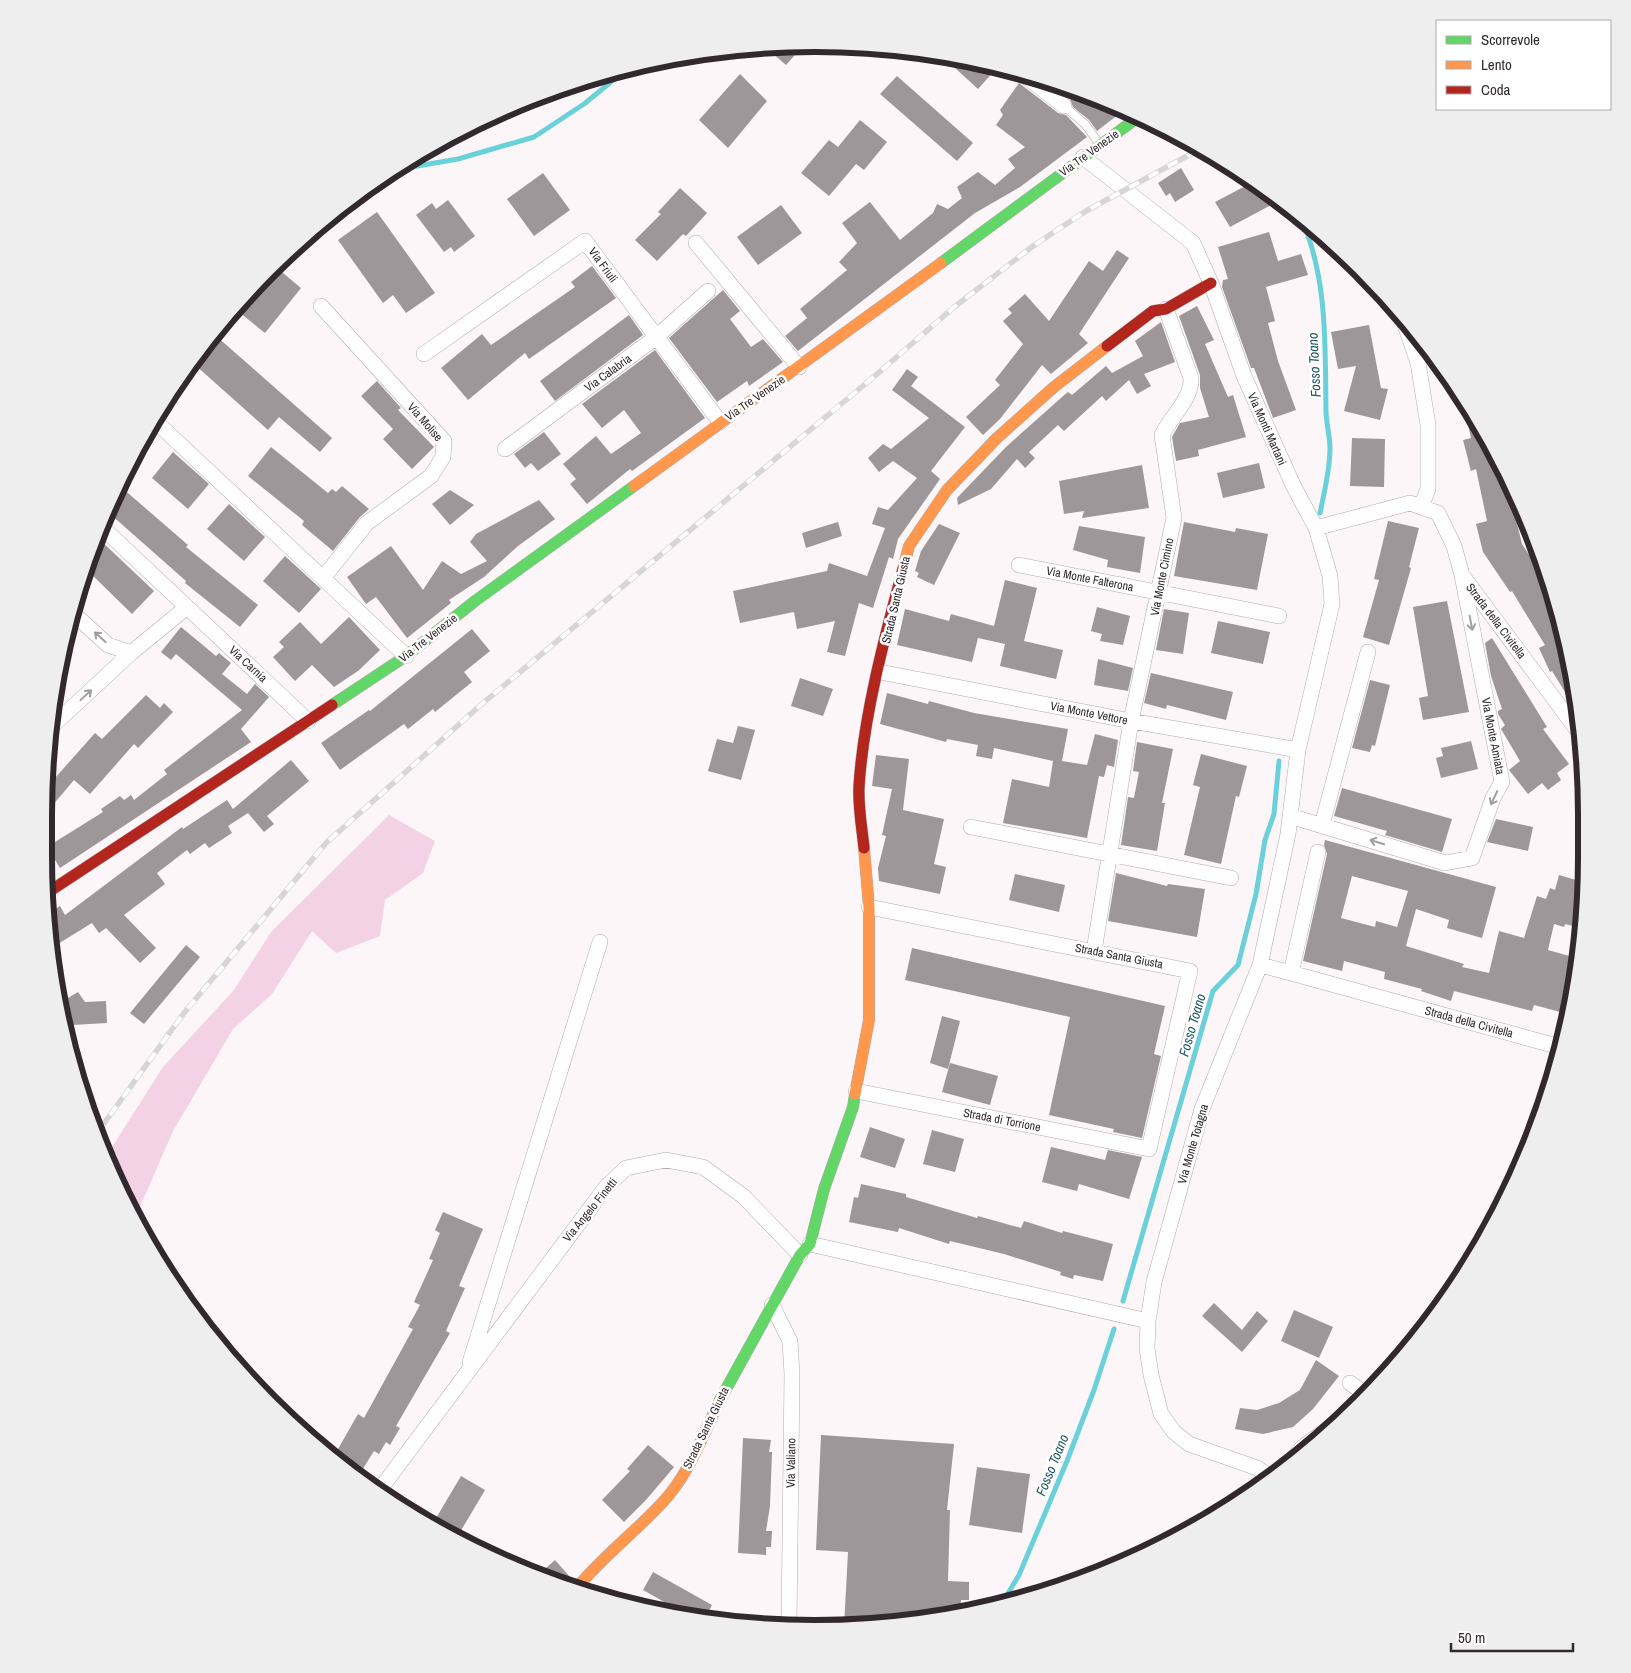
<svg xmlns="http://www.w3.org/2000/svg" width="1631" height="1673" font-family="'Archivo Narrow',sans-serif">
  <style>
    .green { fill: #f4d2e5 }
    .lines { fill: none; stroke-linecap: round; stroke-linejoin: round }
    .stream { stroke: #6ad1db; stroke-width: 5 }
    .building { fill: #9d979a; fill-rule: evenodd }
    .lane-casing { stroke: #b3acaf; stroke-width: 9 }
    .street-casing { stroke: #b3acaf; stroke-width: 16 }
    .fast-casing { stroke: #b3acaf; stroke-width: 12 }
    .slow-casing { stroke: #b3acaf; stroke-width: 12 }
    .jam-casing { stroke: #b3acaf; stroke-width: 12 }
    .lane { stroke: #fffefe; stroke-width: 8 }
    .street { stroke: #fffefe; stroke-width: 15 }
    .fast { stroke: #63d668; stroke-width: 11 }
    .slow { stroke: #ff974d; stroke-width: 11 }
    .jam { stroke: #b3261e; stroke-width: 11 }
    .rail-casing { stroke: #d7d5d6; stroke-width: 5.5 }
    .rail { stroke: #fff; stroke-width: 4; stroke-dasharray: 11; stroke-linecap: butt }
    .oneway { stroke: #a39ea0 }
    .labels { text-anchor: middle; stroke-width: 5; stroke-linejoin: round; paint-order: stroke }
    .street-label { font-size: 12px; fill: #32292e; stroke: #fff }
    .water-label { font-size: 14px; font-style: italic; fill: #1e585d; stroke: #fff }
    .rim { fill: none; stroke: #32292e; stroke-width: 6 }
  </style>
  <rect width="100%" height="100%" fill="#fcf6f9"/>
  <path class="green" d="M389 815 435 841 423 873 385 900 380 936 336 953 312 931 272 994 233 1029 173 1131 136 1216 105 1158 163 1067 234 990 271 932Z"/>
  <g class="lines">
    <path class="stream" d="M400 169 458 159 534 137 584 104 628 68
      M1301 218C1328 278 1325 347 1326 411 1326 423 1330 436 1330 449 1330 470 1324 493 1320 513
      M1123 1301 1213 991 1238 965 1256 894 1265 840 1274 814 1279 761
      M1001 1605 1019 1575 1067 1461 1094 1390 1114 1329"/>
  </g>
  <path class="building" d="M764 46 765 45 802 47 786 65Z
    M962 61 981 65 996 69 978 89 955 68Z
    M740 74 767 101 728 148 699 120Z
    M897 76 973 143 957 161 880 94Z
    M1047 81 1064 85 1088 96 1095 107 1101 102 1123 111 1097 131 1089 120 1073 107 1070 99Z
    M1019 83 1058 113 1066 115 1087 137 1020 187 975 213 798 351 785 336 807 318 800 309 847 270 839 262 857 243 842 223 870 202 900 240 933 213 937 204 948 209 962 198 957 187 978 172 995 185 1015 168 1008 159 1025 147 996 125 1003 115 1000 110Z
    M860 120 887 142 864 170 856 164 829 196 801 173 829 140 838 147Z
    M1181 168 1194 190 1175 202 1170 193 1166 196 1158 183Z
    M543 173 570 210 534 236 507 199Z
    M1251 183 1268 195 1273 204 1230 227 1215 202Z
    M680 188 707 213 686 236 683 234 657 261 635 240 661 214 658 212Z
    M448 200 475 236 454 252 451 247 444 252 416 215 432 203 436 209Z
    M781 205 802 233 758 265 737 237Z
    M377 212 435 293 406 313 393 295 383 303 338 240Z
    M1269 232 1278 261 1301 254 1308 275 1266 287 1275 321 1268 323 1278 361 1296 410 1273 418 1254 368H1251L1222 287 1223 280 1228 279 1218 247Z
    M1117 250 1129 258 1079 334 1088 343 1051 374 1042 365 1000 419 983 435 966 417 1000 385 995 380 1023 344 1003 321 1012 313 1008 309 1025 294 1049 321 1089 261 1103 271Z
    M592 266 616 298 529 359 525 353 468 400 441 368 482 334 491 345 575 287 571 282Z
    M277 268 301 288 265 333 234 308Z
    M723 290 740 311 730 319 751 347 763 339 783 362 749 386 747 381 717 402 669 338Z
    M1197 306 1214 340 1205 344 1228 397 1233 395 1246 437 1198 450 1199 456 1176 461 1172 437 1180 423 1209 417 1200 388V375L1179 316Z
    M629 315 643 335 555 401 540 381Z
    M1161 322 1175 362 1144 374 1151 386 1137 394 1129 380 1106 401 1102 396 1064 431 1058 425 1029 452 1035 458 1025 468 1017 459 991 489 958 505 957 498 1006 447 1062 397 1068 392 1072 395 1106 366 1112 373 1143 356 1135 341Z
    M1369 325 1381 388 1388 389 1380 420 1344 411 1356 366 1338 369 1331 332Z
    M215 335 332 438 320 452 279 417 268 430 194 364Z
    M655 350 705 418 632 471 630 469 587 504 570 484 576 479 563 464 596 436 611 454 641 433 624 410 602 428 582 404Z
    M907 369 918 377 911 386 965 427 931 471 940 479 898 539 893 559 889 557 873 608 859 603 845 656 827 652 835 621 797 629 794 612 740 623 733 591 827 571 829 563 867 576 885 528 872 524 878 507 888 510 917 478 893 461 879 472 868 458 883 444 891 449 929 418 892 390Z
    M377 381 401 408 398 410 434 447 412 469 383 439 393 429 361 396Z
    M1466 407 1508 474 1516 502 1512 503 1522 544 1549 585 1561 616 1576 710 1552 671 1550 672 1539 648 1545 645 1512 591 1510 592 1483 552 1476 524 1487 521 1476 469 1471 471 1463 440 1471 438 1464 408Z
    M544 432 561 454 538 471 531 463 525 468 514 454Z
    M1352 438 1385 439 1384 487 1350 486Z
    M271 447 328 493 332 489 336 492 342 486 369 509 360 517 333 551 302 525 304 521 248 476Z
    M173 452 209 484 188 509 152 478Z
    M1259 463 1265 488 1223 498 1217 473Z
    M1142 465 1149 508 1082 518 1084 511 1064 514 1059 481Z
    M121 487 188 545 186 547 258 605 240 627 185 583 186 581 109 513Z
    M450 490 474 505 450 525 432 504Z
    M539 500 555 519 518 546 484 577 449 600 451 603 407 638 376 597 366 604 347 577 391 546 423 590 442 561 461 574 487 561 470 542 476 534Z
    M229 504 265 537 244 561 207 529Z
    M1388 521 1419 528 1409 567 1411 568 1389 645 1363 637 1379 580 1374 579Z
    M838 522 842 536 806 548 802 533Z
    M1184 522 1235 532 1236 528 1268 534 1257 590 1174 576Z
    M939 524 960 533 934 585 917 577 919 573 915 571 921 551Z
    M1079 526 1145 537 1140 573 1107 567 1108 560 1073 550Z
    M98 538 154 591 132 614 85 568Z
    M285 556 321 589 299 613 263 581Z
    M1005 580 1037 588 1024 641 1063 650 1056 679 1000 666 1005 644 978 638 972 662 897 645 905 609 949 621 951 614 994 626Z
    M1447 601 1469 712 1423 720 1419 698 1428 696 1413 607Z
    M1097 607 1130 616 1123 645 1100 641 1102 634 1091 631Z
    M1164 609 1189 613 1183 654 1156 650Z
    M349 617 380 650 358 671 334 687 312 665 295 681 273 657 284 647 279 642 300 622 321 644Z
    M1218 621 1270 632 1263 664 1211 653Z
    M181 627 216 656 219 653 231 663 222 674 247 694 255 684 269 697 241 729 251 742 60 868 47 847 103 812 101 809 120 796 124 800 131 795 134 800 167 774 164 770 242 710 176 654 171 660 161 652Z
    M472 629 490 651 464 672 472 682 435 712 433 709 408 729 404 724 340 770 321 743 369 710 370 711Z
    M1492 638 1547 727 1543 729 1569 764 1557 773 1561 780 1548 790 1542 783 1528 794 1509 770 1520 761 1501 729 1505 725 1498 714V711L1502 709 1491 676 1485 643Z
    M1098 659 1133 668 1128 691 1094 685Z
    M1151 673 1233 692 1226 720 1167 705 1166 709 1144 703Z
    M800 678 833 689 823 716 791 706Z
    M1370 680 1390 685 1375 746 1372 745 1370 752 1352 748Z
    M887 693 928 704 929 701 974 713 1068 729 1062 761 1087 765 1095 734 1118 740 1114 767 1107 765 1104 777 1099 776 1087 838 1003 823 1012 779 1049 787 1053 761 994 748 992 759 976 756 978 745 947 739 946 742 880 724Z
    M146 695 160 708 164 703 173 712 138 748 134 744 90 794 74 780 46 813 47 787 95 733 102 739Z
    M738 726 755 730 741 780 708 771 717 739 733 743Z
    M1471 741 1478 769 1441 778 1436 758 1443 756 1441 748Z
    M1137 742 1173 749 1162 803H1165L1157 851 1121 845 1128 797 1134 798 1139 772 1133 771Z
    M1201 754 1247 766 1239 797 1236 796 1221 864 1184 855 1200 787 1193 785Z
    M876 755 909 759 903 810 944 819 934 864 946 867 940 894 879 881 878 868 886 836 882 835 892 789 872 786Z
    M291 760 309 781 267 816 274 824 264 832 248 813 228 826 232 833 209 848 205 843 190 854 187 850 157 873 165 884 124 915 156 948 140 963 106 928 99 933 92 923 53 947 49 913 60 906 65 915 182 827 183 829 227 800 233 809Z
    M1342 788 1452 819 1442 852 1385 835 1387 831 1334 816Z
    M1496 819 1533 827 1528 851 1487 842Z
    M1325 840 1496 887 1482 938 1447 928 1449 920 1416 909 1406 946 1464 964 1462 967 1489 973 1499 931 1524 938 1537 896 1546 899 1550 888 1555 890 1559 875 1583 882 1581 928 1565 924 1564 927 1554 924 1548 950 1580 959 1568 1014 1534 1005 1532 1011 1454 991 1451 1001 1421 991 1422 989 1384 979 1385 972 1344 961 1342 971 1303 961 1327 854 1324 845ZM1352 876 1408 891 1397 927 1376 921 1375 927 1341 918Z
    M1116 873 1167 886 1168 884 1205 889 1197 937 1108 921Z
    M1015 874 1065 885 1059 912 1009 900Z
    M186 945 200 957 144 1024 130 1013Z
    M912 948 1165 1006 1154 1054 1161 1056 1142 1138 1113 1132 1114 1129 1049 1115 1070 1017 905 980Z
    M78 992 85 1002 106 1001 107 1023 72 1025 65 1030 58 1004Z
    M942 1016 960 1021 948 1069 930 1063Z
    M950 1063 998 1076 990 1105 942 1092Z
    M870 1127 905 1139 895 1168 860 1157Z
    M932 1130 964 1139 955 1172 923 1164Z
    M1051 1147 1105 1160 1108 1150 1142 1157 1129 1199 1079 1184 1077 1191 1042 1182Z
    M861 1184 906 1194V1197L977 1218 978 1216 1021 1228 1024 1221 1062 1233 1063 1231 1113 1244 1103 1281 1074 1275 1073 1279 1060 1275 1061 1272 1004 1254 950 1241 949 1244 899 1228 898 1232 849 1222 854 1197 858 1198Z
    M443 1212 483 1229 459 1286 465 1288 446 1331 450 1333 396 1426 400 1428 390 1445 386 1442 379 1454 374 1451 359 1475 334 1456 358 1414 364 1418 413 1329 408 1327 420 1305 414 1302 433 1260 429 1259 440 1233 435 1230Z
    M1214 1303 1242 1330 1257 1311 1268 1321 1242 1352 1202 1316Z
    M1294 1310 1333 1327 1319 1358 1281 1341Z
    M1316 1360 1339 1376 1313 1409 1293 1427 1263 1434 1235 1429 1240 1408 1257 1410 1279 1403 1300 1390Z
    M821 1435 954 1444 947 1510H950L948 1581 969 1582V1600H961L960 1612 866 1628 844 1627 848 1552 816 1550Z
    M743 1438 771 1440 769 1452H772L770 1506 766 1531H772L771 1547H766V1555L738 1553Z
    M648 1445 674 1467 646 1500 624 1522 602 1500 630 1471 627 1469Z
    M977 1467 1030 1474 1022 1533 969 1525Z
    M461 1476 485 1490 456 1539 432 1525Z
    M555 1560 570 1577 560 1585 537 1576Z
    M653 1572 712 1605 704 1620 691 1617 643 1590Z"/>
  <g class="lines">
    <g class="lane-casing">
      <path id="lane" d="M1064 106 1085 124 1098 142"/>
    </g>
    <g class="street-casing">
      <path id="street" d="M1025 76 1064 106
        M1083 157 1193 243 1211 283 1244 376 1294 487 1316 528 1330 576 1332 604 1298 750 1288 834 1260 965 1202 1109 1154 1282 1148 1321 1147 1348 1151 1375 1161 1414 1174 1432 1189 1444 1257 1468 1272 1478
        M696 243 799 367
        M321 306 444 441 443 457 431 476 367 523 323 578
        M1403 319 1418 363 1428 425V489L1421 507
        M424 354 585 241 720 422
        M154 420 406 656
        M505 449 655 338 708 291
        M103 528 308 721
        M1316 528 1410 503 1438 513 1454 546 1462 575 1581 735
        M1019 565 1279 616
        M74 614 108 645 131 653
        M880 672 1131 721 1298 750
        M50 728 131 653 187 607
        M1290 816 1445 863 1472 858 1493 798 1502 782 1462 575
        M1322 825 1368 652
        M971 827 1231 878
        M1318 852 1291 973 1560 1047
        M1094 951 1131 721 1174 518 1162 435C1171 416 1192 399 1191 378L1166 309
        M1260 965 1291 973
        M856 1091 1149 1149 1190 971 869 907
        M810 1244 1148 1321
        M772 1305 790 1341 792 1374 789 1625
        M470 1362 600 942
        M1350 1383 1361 1391V1399
        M1279 1474 1303 1447 1329 1428
        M378 1492 606 1187 626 1168 666 1160 703 1167 743 1196 800 1255"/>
    </g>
    <g class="fast-casing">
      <path id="fast" d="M941 263 1137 118
        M332 705 406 656 475 601 634 486
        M720 1400 800 1255 810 1244 824 1189 853 1107 855 1094"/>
    </g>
    <g class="slow-casing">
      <path id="slow" d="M634 486 941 263
        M903 569 909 546 947 490 997 438 1054 387 1107 346
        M855 1094 869 1020V907L864 848
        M575 1590C601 1558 634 1533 662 1503 689 1475 703 1434 720 1400"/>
    </g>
    <g class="jam-casing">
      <path id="jam" d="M1107 346 1153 311 1166 309 1211 283
        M864 848C862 828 858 807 859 787 863 718 885 635 903 569
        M47 893 332 705"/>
    </g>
    <use href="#lane" class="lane"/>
    <use href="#street" class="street"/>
    <use href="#fast" class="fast"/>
    <use href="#slow" class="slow"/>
    <use href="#jam" class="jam"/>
    <g class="rail-casing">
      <path id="rail" d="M97 1133 184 1013 326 843 483 703 876 375 953 308 1033 246 1086 211 1202 148"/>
    </g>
    <use href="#rail" class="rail"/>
  </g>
  <defs><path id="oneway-shaft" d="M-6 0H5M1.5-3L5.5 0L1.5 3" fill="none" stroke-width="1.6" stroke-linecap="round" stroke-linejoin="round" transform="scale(1.25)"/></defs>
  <g class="oneway">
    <use href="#oneway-shaft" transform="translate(1471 623) rotate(79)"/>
    <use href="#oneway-shaft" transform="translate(100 637) rotate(-138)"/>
    <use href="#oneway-shaft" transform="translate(86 695) rotate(-43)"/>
    <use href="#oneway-shaft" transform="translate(1494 798) rotate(115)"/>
    <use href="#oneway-shaft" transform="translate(1377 842) rotate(-163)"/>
  </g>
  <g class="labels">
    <g class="street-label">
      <text transform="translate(1089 153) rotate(-36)" y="4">Via Tre Venezie</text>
      <text transform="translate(603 265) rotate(54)" y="4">Via Friuli</text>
      <text transform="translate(608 373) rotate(-36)" y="4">Via Calabria</text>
      <text transform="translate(755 398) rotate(-35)" y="4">Via Tre Venezie</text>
      <text transform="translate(425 422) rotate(49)" y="4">Via Molise</text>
      <text transform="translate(1267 429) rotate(66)" y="4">Via Monti Martani</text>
      <text transform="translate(1162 577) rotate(-79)" y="4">Via Monte Cimino</text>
      <text transform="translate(1090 579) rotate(11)" y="4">Via Monte Falterona</text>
      <text transform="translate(896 600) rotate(-77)" y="4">Strada Santa Giusta</text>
      <text transform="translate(1496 621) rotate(53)" y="4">Strada della Civitella</text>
      <text transform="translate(428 638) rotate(-38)" y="4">Via Tre Venezie</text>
      <text transform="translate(248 664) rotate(43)" y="4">Via Carnia</text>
      <text transform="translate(1089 713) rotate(11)" y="4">Via Monte Vettore</text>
      <text transform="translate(1493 736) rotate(79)" y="4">Via Monte Amiata</text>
      <text transform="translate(1119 956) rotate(11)" y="4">Strada Santa Giusta</text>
      <text transform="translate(1469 1022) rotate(15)" y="4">Strada della Civitella</text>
      <text transform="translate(1002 1120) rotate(11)" y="4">Strada di Torrione</text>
      <text transform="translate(1193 1144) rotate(-74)" y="4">Via Monte Totagna</text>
      <text transform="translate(590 1210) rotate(-51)" y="4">Via Angelo Finetti</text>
      <text transform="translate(706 1428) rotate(-64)" y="4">Strada Santa Giusta</text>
      <text transform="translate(791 1463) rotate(-89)" y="4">Via Valiano</text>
    </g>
    <g class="water-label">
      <text transform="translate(1314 365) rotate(-93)" y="5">Fosso Toano</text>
      <text transform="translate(1192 1025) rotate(-74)" y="5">Fosso Toano</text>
      <text transform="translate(1052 1465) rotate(-68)" y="5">Fosso Toano</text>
    </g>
  </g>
  <path d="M0 0H1631V1673H0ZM815 52H815A763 763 0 0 1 1578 815V857A763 763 0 0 1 815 1620H815A763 763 0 0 1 52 857V815A763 763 0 0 1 815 52Z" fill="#efeeee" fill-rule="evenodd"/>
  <path class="rim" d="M815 52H815A763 763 0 0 1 1578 815V857A763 763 0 0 1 815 1620H815A763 763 0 0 1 52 857V815A763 763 0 0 1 815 52Z"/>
  <rect x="1436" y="20" width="175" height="90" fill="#ffffff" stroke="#ada9ab"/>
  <rect x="1446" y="36" width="25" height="8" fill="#63d668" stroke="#ada9ab"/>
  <text x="1481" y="45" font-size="15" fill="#32292e">Scorrevole</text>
  <rect x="1446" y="61" width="25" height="8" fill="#ff974d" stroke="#ada9ab"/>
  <text x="1481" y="70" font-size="15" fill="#32292e">Lento</text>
  <rect x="1446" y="86" width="25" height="8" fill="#b3261e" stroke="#ada9ab"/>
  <text x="1481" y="95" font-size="15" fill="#32292e">Coda</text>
  <path d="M1451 1643v8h122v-8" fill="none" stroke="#32292e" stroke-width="2.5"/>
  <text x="1458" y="1643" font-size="15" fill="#32292e" stroke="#ffffff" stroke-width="4" paint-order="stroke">50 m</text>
</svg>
